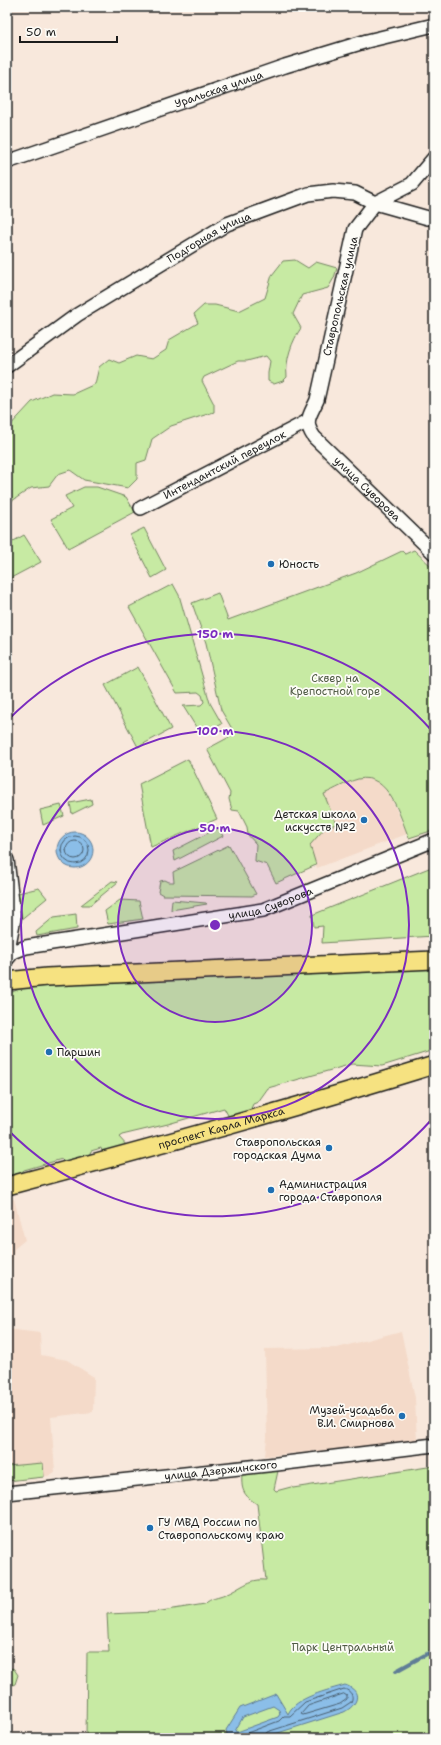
<svg xmlns="http://www.w3.org/2000/svg" width="441" height="1745" font-family="'Shantell Sans',sans-serif">
  <style>
    .built { fill: #f4dac9 }
    .green { fill: #c7eaa3; stroke: #728360 }
    .water { fill: #8bbee8; stroke: #5f7d96; fill-rule: evenodd }
    .lines { fill: none; stroke-linecap: round; stroke-linejoin: round }
    .shore { stroke: #485d6e; stroke-width: 1 }
    .stream { stroke: #5f7d96; stroke-width: 4 }
    .minor-casing { stroke: #1c1c1c; stroke-width: 16 }
    .major-casing { stroke: #1c1c1c; stroke-width: 20 }
    .minor { stroke: #fdfcf7; stroke-width: 13 }
    .major { stroke: #f6e281; stroke-width: 17 }
    .ring { fill: none; stroke: #7b2cbf; stroke-width: 2 }
    .poi-dot { fill: #1f6fb2; stroke: #fdfcf7; stroke-width: 1.5 }
    .labels { text-anchor: middle; stroke-width: 3.5; stroke-linejoin: round; paint-order: stroke }
    .street-label { font-size: 11px; fill: #1c1c1c; stroke: #fdfcf7 }
    .poi-label { font-size: 11px; fill: #1c1c1c; stroke: #fdfcf7; text-anchor: start }
    .park-label { font-size: 11px; fill: #4f5a44; stroke: #fdfcf7 }
    .centre { fill: #7b2cbf; stroke: #fdfcf7; stroke-width: 2 }
    .ring-label { font-size: 12px; text-anchor: middle; font-weight: bold; fill: #7b2cbf; stroke: #fdfcf7; stroke-width: 3.5; stroke-linejoin: round; paint-order: stroke }
  </style>
  <rect width="100%" height="100%" fill="#f8e8dc"/>
  <filter id="ink" filterUnits="userSpaceOnUse"><feTurbulence type="fractalNoise" baseFrequency=".025" numOctaves="2"/><feDisplacementMap in="SourceGraphic" scale="8" xChannelSelector="R" yChannelSelector="G"/><feConvolveMatrix kernelMatrix="1 2 1 2 8 2 1 2 1" color-interpolation-filters="sRGB"/></filter>
  <g filter="url(#ink)">
    <path class="built" d="M358 779H369L377 781 382 785 391 798 407 834 317 868 305 837 324 794Z
      M14 1199 25 1240 14 1249 7 1297V1200Z
      M7 1329 40 1333 41 1355 67 1360 94 1377 93 1412 51 1417 55 1472 48 1476 7 1480Z
      M401 1331 415 1398 417 1442 265 1456 267 1438 265 1349 337 1348Z"/>
    <path class="green" d="M295 260 308 268 316 262 337 268 334 278 328 288 302 295 293 314 301 328C292 341 285 360 287 377L283 381 274 384 268 381V373L270 361 266 356 247 361H238L204 377 202 381 214 404V412L171 426 152 439 146 460 137 463V479L128 488 84 480 70 470 58 474 49 486 31 488 12 501 7 502V429L32 402 52 393 73 394 95 384 99 367 109 359 119 363 136 356 152 359 166 350 169 340 198 323 194 314 204 305H215L239 311 265 298 272 275 283 261Z
      M84 487H97L126 497 135 512 68 548 51 519 72 508 65 496Z
      M144 528 166 570 152 578 130 535Z
      M24 535 41 562 7 580V545Z
      M414 550 434 569V830L409 838C400 817 389 772 358 779 347 782 335 789 324 794L336 824 325 828 310 845 316 865 276 883 267 865 255 861 256 844 248 835 247 827 239 811 232 810 229 799 230 793 207 749 235 734 221 710 206 643 192 603 218 593 228 620 356 573 402 551 405 554Z
      M173 584 179 595 210 703 222 724 201 735 183 706 201 705 204 702 202 695 198 692 177 693 129 607Z
      M138 667 171 729 138 747 105 685Z
      M188 759 217 819 151 847 139 784Z
      M91 799 92 804 72 814 70 803Z
      M61 805 64 816 43 825 40 810Z
      M218 828 223 836 175 861 173 851Z
      M229 845 256 894 252 896 163 895 158 892 160 881 165 880 169 882H174L173 872Z
      M434 866V936L322 943 323 926 314 927 312 915Z
      M112 881 118 882 90 905H81Z
      M39 888 47 898 19 921 14 894Z
      M120 900 139 901 143 919 108 924 105 911Z
      M172 900 206 903 207 904 171 910Z
      M76 914 77 929 37 936 36 932 54 917Z
      M434 965V1050L382 1066 352 1064 268 1088 258 1102 253 1104 250 1111 239 1116 229 1117 224 1108 168 1124 122 1135 119 1137 128 1147 103 1154 101 1148 91 1151 89 1156 64 1165 62 1159 24 1170 17 1176 7 1178V994L22 988 64 981Z
      M280 1462 274 1489 276 1491 291 1487 293 1488 434 1466V1738H86L87 1652H109L107 1614 155 1612 205 1604C210 1598 219 1598 225 1595 240 1589 249 1578 266 1580L257 1504C243 1495 241 1490 242 1473Z
      M43 1463 44 1477 7 1481V1466Z
      M7 1667 14 1669 18 1675 15 1684 8 1687Z"/>
    <path class="water" d="M57 850a18 18 0 1 1 36 0a18 18 0 1 1-36 0Z
      M345 1685C363 1691 358 1705 344 1712L262 1738H228L226 1730 240 1708 276 1694 288 1714C295 1697 329 1690 345 1685ZM273 1706 279 1710 280 1714 278 1717 237 1732 235 1731 243 1717Z"/>
    <g class="lines">
      <path class="shore" d="M61 850a14 14 0 1 1 28 0a14 14 0 1 1-28 0Z
        M66 850a9 9 0 1 1 18 0a9 9 0 1 1-18 0Z
        M344 1694 347 1696V1699L340 1704 303 1715 301 1714 308 1706Z
        M232 1738 233 1735 239 1736 279 1721 284 1716H290L305 1702 344 1689C351 1691 354 1696 351 1702L342 1708 267 1732 264 1738"/>
      <path class="stream" d="M396 1671 434 1650"/>
      <g class="minor-casing">
        <g id="minor">
          <path id="s1" d="M434 158 412 184 375 203 355 229 317 400C310 416 303 421 314 437L434 553"/>
          <path id="s2" d="M7 162 285 66 367 41 434 25"/>
          <path id="s3" d="M7 366 77 315 227 224 308 194 333 191 355 193 375 203 428 218H434"/>
          <path id="s4" d="M141 508 308 421"/>
          <path d="M7 860 14 918 7 955"/>
          <path id="s5" d="M7 959 13 952 26 947 263 910 434 840"/>
          <path id="s6" d="M7 1493 277 1464 434 1445"/>
        </g>
      </g>
      <g class="major-casing">
        <g id="major">
          <path d="M7 981 47 977 434 960"/>
          <path id="s7" d="M7 1186C150 1148 293 1109 434 1065"/>
        </g>
      </g>
      <use href="#minor" class="minor"/>
      <use href="#major" class="major"/>
    </g>
  </g>
  <circle cx="215" cy="925" r="97" fill="#7b2cbf" fill-opacity=".12"/>
  <g class="ring">
    <circle cx="215" cy="925" r="97"/>
    <circle cx="215" cy="925" r="194"/>
    <path d="M433 1118A291 291 0 0 1 7 1129M7 721A291 291 0 0 1 433 732"/>
  </g>
  <g class="poi-dot">
    <circle cx="271" cy="564" r="4"/>
    <circle cx="364" cy="820" r="4"/>
    <circle cx="49" cy="1052" r="4"/>
    <circle cx="329" cy="1148" r="4"/>
    <circle cx="271" cy="1190" r="4"/>
    <circle cx="402" cy="1416" r="4"/>
    <circle cx="150" cy="1528" r="4"/>
  </g>
  <g class="labels">
    <g class="street-label">
      <text dy="4" stroke="none"><textPath href="#s2" startOffset="224">Уральская улица</textPath></text>
      <text dy="4" stroke="none"><textPath href="#s3" startOffset="240">Подгорная улица</textPath></text>
      <text transform="translate(340 296) rotate(-77)" y="4">Ставропольская улица</text>
      <text dy="4" stroke="none"><textPath href="#s4" startOffset="94">Интендантский переулок</textPath></text>
      <text dy="4" stroke="none"><textPath href="#s1" startOffset="398">улица Суворова</textPath></text>
      <text dy="4" stroke="none"><textPath href="#s5" startOffset="272">улица Суворова</textPath></text>
      <text dy="4" stroke="none"><textPath href="#s7" startOffset="222">проспект Карла Маркса</textPath></text>
      <text dy="4" stroke="none"><textPath href="#s6" startOffset="215">улица Дзержинского</textPath></text>
    </g>
    <g class="poi-label">
      <text x="279" y="568">Юность</text>
      <text x="356" y="818" text-anchor="end">Детская школа<tspan x="356" dy="13">искусств №2</tspan></text>
      <text x="57" y="1056">Паршин</text>
      <text x="321" y="1146" text-anchor="end">Ставропольская<tspan x="321" dy="13">городская Дума</tspan></text>
      <text x="279" y="1188">Администрация<tspan x="279" dy="13">города Ставрополя</tspan></text>
      <text x="394" y="1414" text-anchor="end">Музей-усадьба<tspan x="394" dy="13">В.И. Смирнова</tspan></text>
      <text x="158" y="1526">ГУ МВД России по<tspan x="158" dy="13">Ставропольскому краю</tspan></text>
    </g>
    <g class="park-label">
      <text x="335" y="682">Сквер на<tspan x="335" dy="13">Крепостной горе</tspan></text>
      <text x="343" y="1651">Парк Центральный</text>
    </g>
  </g>
  <circle cx="215" cy="925" r="6" class="centre"/>
  <g class="ring-label">
    <text x="215" y="638">150 m</text>
    <text x="215" y="735">100 m</text>
    <text x="215" y="832">50 m</text>
  </g>
  <rect width="441" height="1745" fill="none" stroke="#fdfcf7" stroke-width="24"/>
  <rect x="12" y="12" width="417" height="1721" fill="none" stroke="#1c1c1c" stroke-width="1.5" filter="url(#ink)"/>
  <path d="M20 36v6h97v-6" fill="none" stroke="#1c1c1c" stroke-width="2"/>
  <text x="26" y="36" font-size="12" fill="#1c1c1c" stroke="#fdfcf7" stroke-width="3" paint-order="stroke">50 m</text>
</svg>
